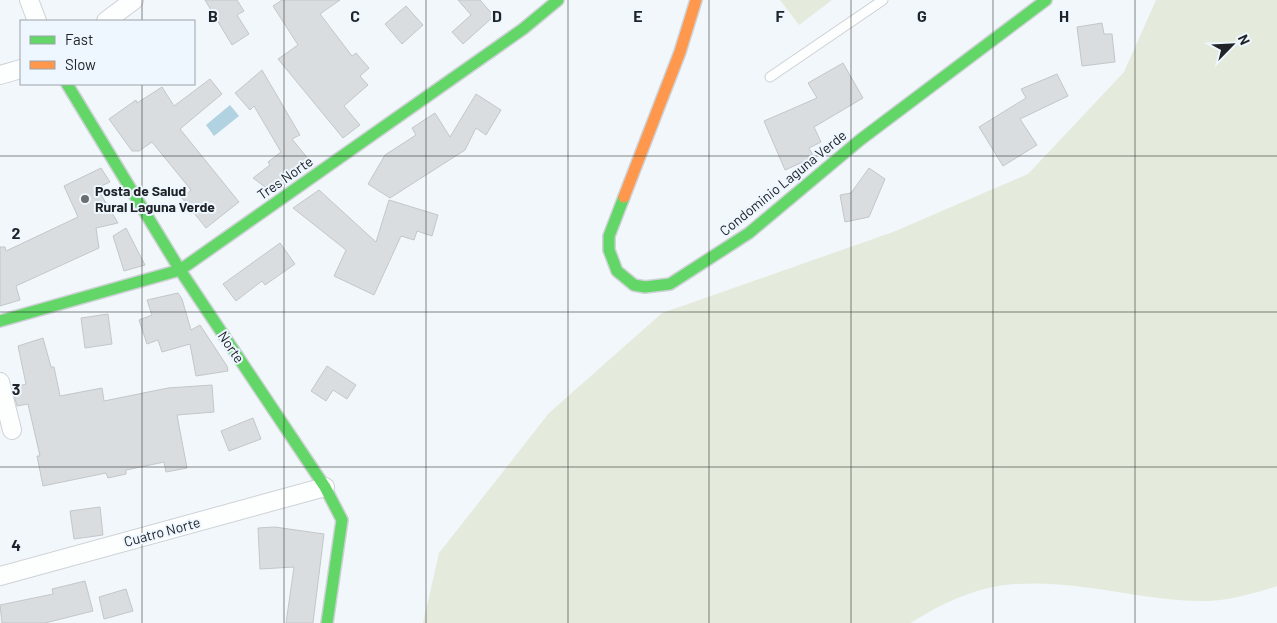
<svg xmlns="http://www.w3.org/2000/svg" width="1277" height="623" font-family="Barlow,sans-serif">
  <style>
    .green { fill: #e5ebdc }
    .water { fill: #b1d2e0 }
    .building { fill: #d9dde0; stroke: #c3c7ca }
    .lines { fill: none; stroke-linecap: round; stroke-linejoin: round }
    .lane-casing { stroke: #ced2d6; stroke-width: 11 }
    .street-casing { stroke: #ced2d6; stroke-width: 20 }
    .fast-casing { stroke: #ced2d6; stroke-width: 14 }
    .slow-casing { stroke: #ced2d6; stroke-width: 14 }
    .lane { stroke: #fdfefe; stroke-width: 9 }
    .street { stroke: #fdfefe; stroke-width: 18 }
    .fast { stroke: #63d668; stroke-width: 11 }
    .slow { stroke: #ff974d; stroke-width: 11 }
    .grid { fill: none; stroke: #212427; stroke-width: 1; stroke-opacity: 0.55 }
    .poi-dot { fill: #6a6e71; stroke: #eef7ff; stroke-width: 2 }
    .labels { text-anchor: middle; stroke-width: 4; stroke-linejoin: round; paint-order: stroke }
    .street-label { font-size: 14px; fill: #212427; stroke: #eef7ff }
    .poi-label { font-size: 14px; font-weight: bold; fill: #212427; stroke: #eef7ff; text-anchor: start }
    .grid-label { font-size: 16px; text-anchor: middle; font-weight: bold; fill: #212427; stroke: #eef7ff; stroke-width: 4; stroke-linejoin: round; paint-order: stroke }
  </style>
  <rect width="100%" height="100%" fill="#f2f7fb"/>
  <path class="green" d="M780 0H832L799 25Z
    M1156 0H1277V586C1250 595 1223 602 1195 601 1136 599 1077 580 1017 584 978 586 944 602 911 623H423L439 553 549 413 662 313 893 232 1028 174 1124 72Z"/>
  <path class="water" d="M230 105 239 116 214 136 206 125Z"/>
  <path class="building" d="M205 0H237L244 11 237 15 249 34 232 45Z
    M282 0H340L320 14 352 56 356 53 369 68 360 76 368 85 344 106 360 125 343 138 278 59 298 45 273 6Z
    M458 0H480L494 16 463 44 452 32 471 15Z
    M406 6 423 25 402 44 385 24Z
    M1102 23 1104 34H1112L1115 62 1082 66 1077 27Z
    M843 63 863 98 814 127 821 142 809 148 814 157 785 170 764 121 817 98 808 83Z
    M262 70 300 135 292 139 310 161 269 190 253 178 270 165 268 162 281 152 254 106 250 110 235 93Z
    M1057 74 1068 96 1020 119 1037 145 1003 166 979 127 1026 98 1021 89Z
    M210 79 222 94 180 129 239 202 206 228 182 198 191 190 152 142 139 151H132L109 119 136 100 137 103 162 87 174 106Z
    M476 94 501 110 486 135 476 128 465 150 390 198 368 184 385 155 416 135 412 128 435 113 450 137Z
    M101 168 110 182 97 188 118 223 96 228 99 248 16 286 20 300 0 306V247H5L6 251 78 217 64 186Z
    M869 168 885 179 869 217 845 222 840 195 851 193Z
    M319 190 376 242 389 200 438 215 432 236 417 231 414 240 401 236 374 295 334 276 346 250 293 208Z
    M126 228 145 265 124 271 113 236Z
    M280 243 295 264 265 285 262 281 236 301 223 284Z
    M178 293 182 299 191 330 200 325 227 366 228 371 196 376 190 344 162 352 158 340 147 344 139 320 152 315 147 300Z
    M108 314 112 344 85 348 81 318Z
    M43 338 51 367H54L60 396 102 388 104 401 168 388 212 385 214 412 177 415 187 468 166 472 164 462 126 470V474L108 478 106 473 43 486 37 456H40L28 404 17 406 12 388 26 384 18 346Z
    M327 366 356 385 347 399 333 390 326 401 311 391Z
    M253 418 261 439 229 451 221 431Z
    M100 507 103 535 74 539 70 511Z
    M275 527 324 534 313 623H286L294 567 260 569 258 528Z
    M85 581 93 611 45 623H2L0 605 53 594 52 589Z
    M126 589 133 611 104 619 99 597Z"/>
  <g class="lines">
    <g class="lane-casing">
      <path id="lane" d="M770 77 883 0"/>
    </g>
    <g class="street-casing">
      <path id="street" d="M29 0 37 21
        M106 21 134 0
        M0 75 21 69
        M0 382 12 430
        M0 576 325 487"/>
    </g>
    <g class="fast-casing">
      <path id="fast" d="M67 84 180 270 325 487 342 520 327 623
        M624 197 609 236V250L617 271 634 285 645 287 670 284 749 233 860 140 1046 0
        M0 321 180 270 523 29 558 0"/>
    </g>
    <g class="slow-casing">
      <path id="slow" d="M624 197 680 52 696 0"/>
    </g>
    <use href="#lane" class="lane"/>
    <use href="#street" class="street"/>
    <use href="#fast" class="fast"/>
    <use href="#slow" class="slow"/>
  </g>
  <path class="grid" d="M142 0V21M284 0V623M426 0V623M568 0V623M709 0V623M851 0V623M993 0V623M1135 0V623M142 84V623M0 156H1277M0 312H1277M0 467H1277"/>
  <circle class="poi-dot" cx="85" cy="199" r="5"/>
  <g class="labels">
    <g class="street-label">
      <text transform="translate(285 178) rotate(-35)" y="5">Tres Norte</text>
      <text transform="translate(783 183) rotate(-39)" y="5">Condominio Laguna Verde</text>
      <text transform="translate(231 347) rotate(56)" y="5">Norte</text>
      <text transform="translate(162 532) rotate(-15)" y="5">Cuatro Norte</text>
    </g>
    <g class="poi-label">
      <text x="95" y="196">Posta de Salud<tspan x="95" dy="16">Rural Laguna Verde</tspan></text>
    </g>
  </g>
  <g class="grid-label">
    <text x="213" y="22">B</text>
    <text x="355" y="22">C</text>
    <text x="497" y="22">D</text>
    <text x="638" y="22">E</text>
    <text x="780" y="22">F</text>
    <text x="922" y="22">G</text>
    <text x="1064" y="22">H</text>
    <text x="16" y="239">2</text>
    <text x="16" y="395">3</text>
    <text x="16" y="551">4</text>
  </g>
  <rect x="20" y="20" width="175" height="65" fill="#eef7ff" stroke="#9ca3a9"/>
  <rect x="30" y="36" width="25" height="8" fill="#63d668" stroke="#9ca3a9"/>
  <text x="65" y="45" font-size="15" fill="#212427">Fast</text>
  <rect x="30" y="61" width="25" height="8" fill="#ff974d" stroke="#9ca3a9"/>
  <text x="65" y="70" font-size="15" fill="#212427">Slow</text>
  <g transform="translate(1232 45) rotate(66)" stroke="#eef7ff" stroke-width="4" paint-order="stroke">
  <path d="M0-4L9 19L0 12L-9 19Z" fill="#212427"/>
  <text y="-8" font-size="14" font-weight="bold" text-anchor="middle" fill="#212427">N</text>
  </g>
</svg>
